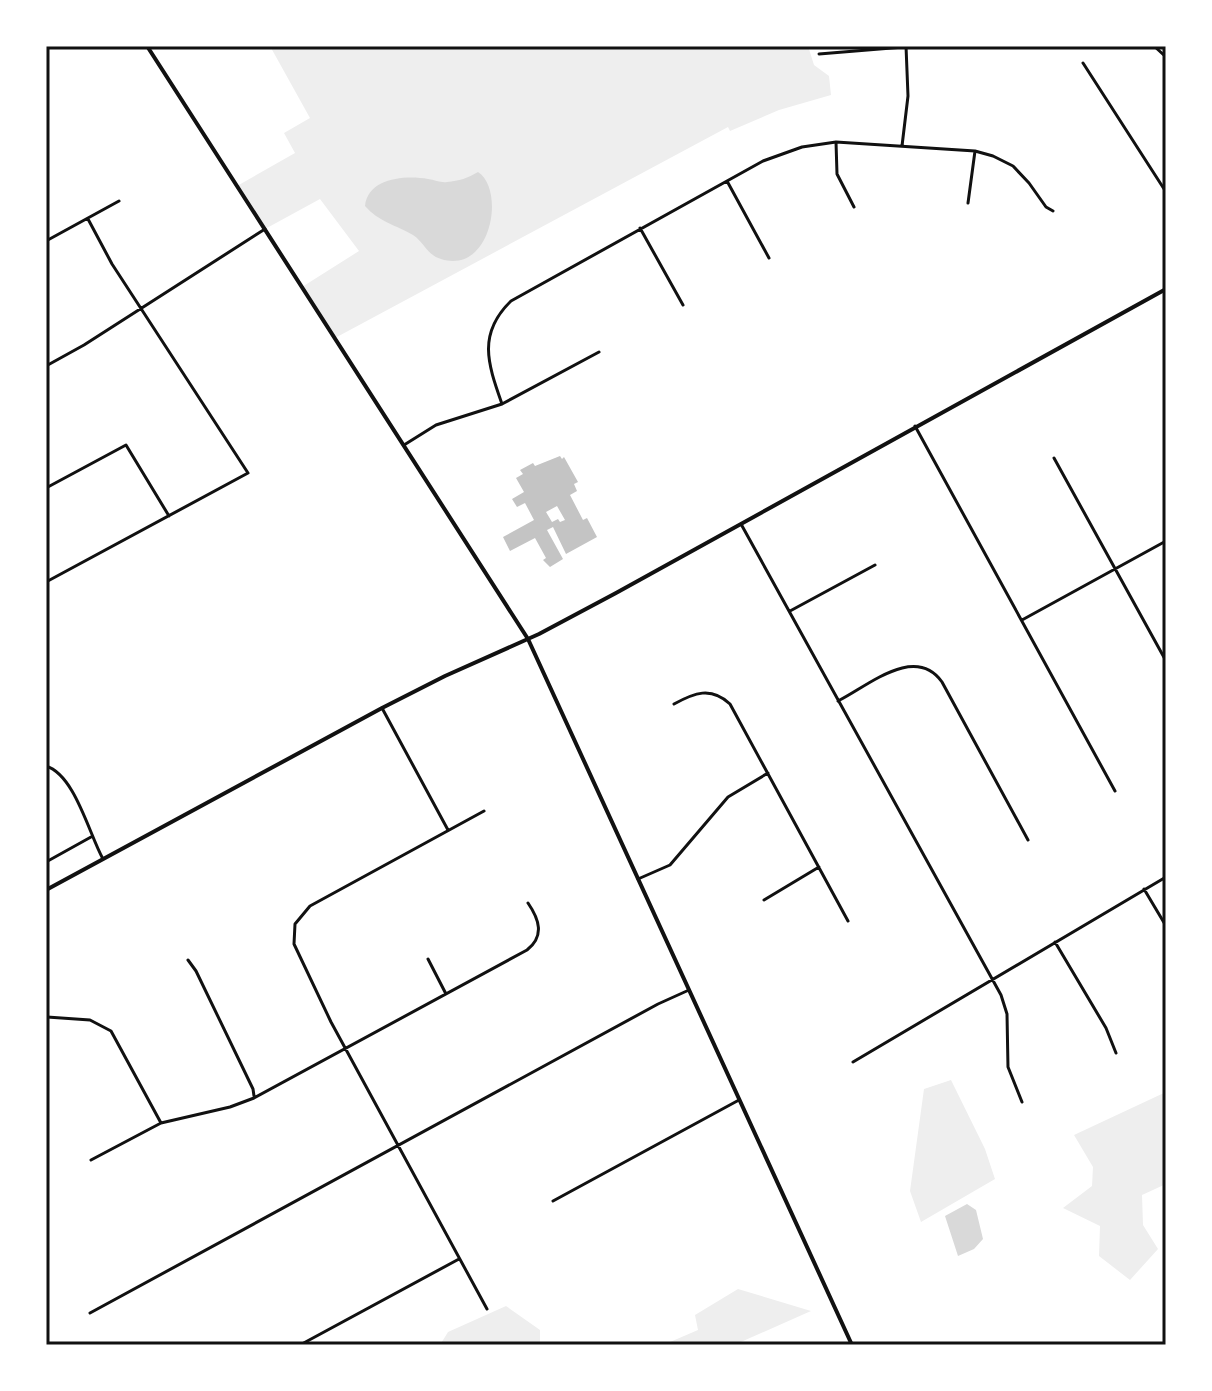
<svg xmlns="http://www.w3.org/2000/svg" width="1212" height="1391" font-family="Ubuntu,sans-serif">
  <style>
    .green { fill: #eee }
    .water { fill: #d9d9d9 }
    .building { fill: #c4c4c4; fill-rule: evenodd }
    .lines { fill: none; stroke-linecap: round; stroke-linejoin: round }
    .minor { stroke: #111; stroke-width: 3 }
    .tertiary { stroke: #111; stroke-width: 4 }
    .neatline { fill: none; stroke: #111; stroke-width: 3 }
  </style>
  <rect width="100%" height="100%" fill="#fff"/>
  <path class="green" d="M270 46H808L814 65 829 76 831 95 779 110 730 131 728 127 335 338 302 287 359 251 320 199 265 229 237 186 295 153 284 133 310 118Z
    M951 1080 985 1149 995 1179 921 1222 910 1191 924 1089Z
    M1166 1092V1184L1142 1195 1143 1225 1158 1249 1130 1280 1099 1256 1100 1226 1063 1208 1092 1186 1093 1167 1074 1135Z
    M738 1289 811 1311 734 1345H663L698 1330 695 1315Z
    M506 1306 540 1330V1345H440L448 1332Z"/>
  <path class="water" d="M478 172C506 190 491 275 441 259 427 255 424 242 413 235 396 225 379 222 365 206 368 178 405 175 428 179 435 180 441 183 447 182 459 181 468 178 478 172Z
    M967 1204 976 1210 983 1239 974 1249 958 1256 945 1216Z"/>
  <path class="building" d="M560 456 562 459 564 457 578 482 574 484 577 491 570 495 583 520 587 518 597 537 566 554 553 527 547 530 563 559 550 567 543 560 546 558 535 538 510 551 503 537 534 520 525 503 517 507 512 499 524 492 516 478 523 474 520 470 533 463 535 466ZM557 506 565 520 560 522 558 519 552 522 546 512Z"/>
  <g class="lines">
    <path class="minor" d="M1154 46 1166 57
      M819 54 916 46
      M1083 63 1166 192
      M836 142 837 174 854 207
      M902 146 908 96 906 46
      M727 181 769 258
      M968 203 975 151
      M640 228 683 305
      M46 241 119 201
      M46 366 84 345 265 229
      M502 404C488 364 477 334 511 301L763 161 802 147 836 142 975 151 993 156 1013 166 1029 183 1046 207 1053 211
      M915 426 1115 791
      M404 445 436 425 502 404 599 352
      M1054 458 1166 661
      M46 488 126 445 169 516
      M741 524 1001 995 1007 1014 1008 1067 1022 1102
      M46 582 248 473 112 264 88 219
      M790 611 875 565
      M1022 620 1166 541
      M838 701C868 686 915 644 942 682L1028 840
      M674 704C694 693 711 686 730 704L848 921
      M382 708 448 830
      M46 766C75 775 89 834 103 859
      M484 811 310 906 295 924 294 944 331 1022 487 1309
      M46 862 91 837
      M638 879 670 865 728 797 768 773
      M1144 889 1166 926
      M764 900 819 867
      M1055 942 1106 1028 1116 1053
      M428 959 446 994
      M188 960 196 971 253 1089 254 1096
      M47 1017 90 1020 111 1031 161 1123
      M853 1062 1166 877
      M91 1160 161 1123 230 1107 254 1098 527 950C545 936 539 919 528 903
      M553 1201 739 1100
      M90 1313 658 1004 689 990
      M300 1345 459 1259"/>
    <path class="tertiary" d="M147 46 528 639 852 1345
      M46 890 382 708 445 676 539 634 616 593 1166 289"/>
  </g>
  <rect width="1212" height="1391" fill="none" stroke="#ffffff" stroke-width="96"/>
  <rect x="48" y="48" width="1116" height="1295" class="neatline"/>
</svg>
